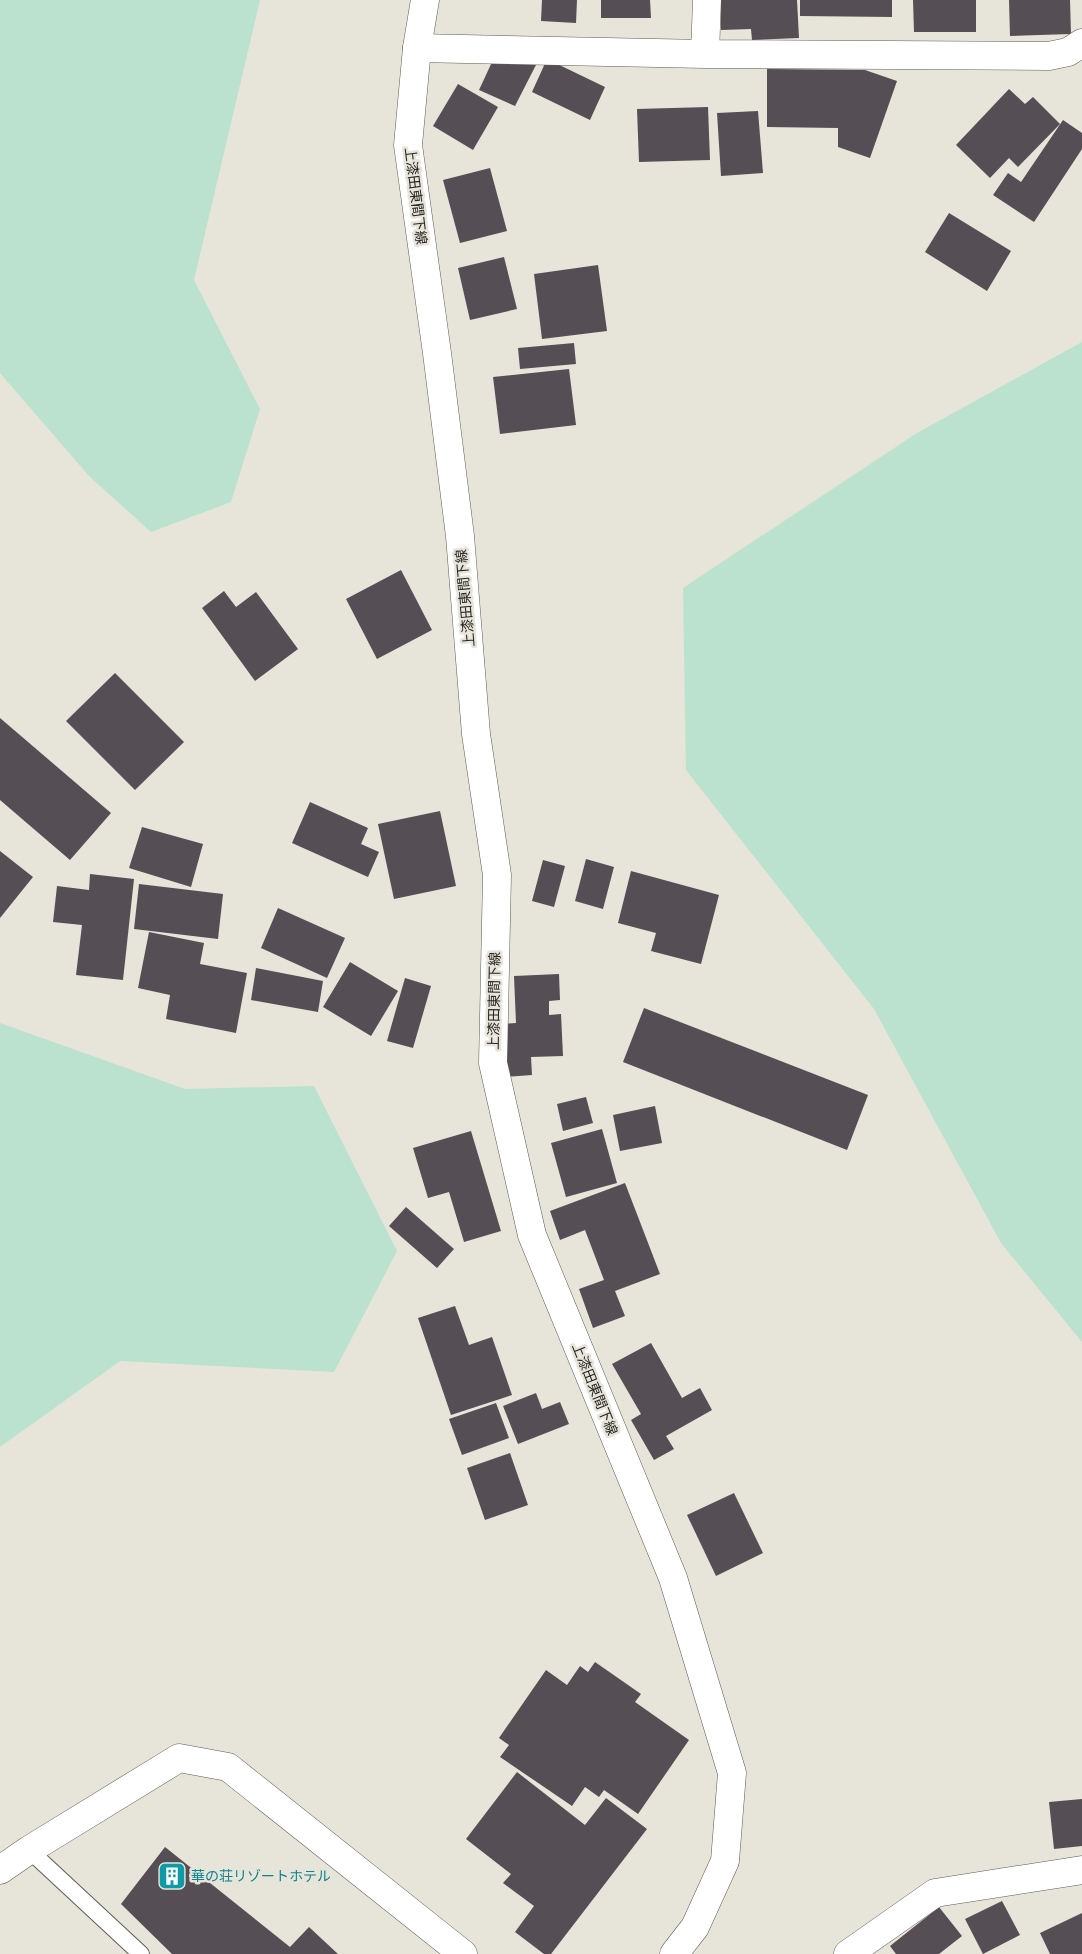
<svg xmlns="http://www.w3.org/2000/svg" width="1082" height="1954" font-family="Figtree,'Noto Sans JP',sans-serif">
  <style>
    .green { fill: #bae2ce }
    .building { fill: #554e55 }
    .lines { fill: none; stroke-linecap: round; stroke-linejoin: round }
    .service-casing { stroke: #5e5c53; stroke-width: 18 }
    .minor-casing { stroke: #5e5c53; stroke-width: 29 }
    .secondary-casing { stroke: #5e5c53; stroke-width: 29 }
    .service { stroke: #fff; stroke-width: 16 }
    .minor { stroke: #fff; stroke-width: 28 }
    .secondary { stroke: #fff; stroke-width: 28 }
    .labels { text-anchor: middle; stroke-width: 5; stroke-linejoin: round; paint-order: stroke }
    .street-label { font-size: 14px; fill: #262521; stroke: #e7e4da }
    .culture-label { font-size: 14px; fill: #0d838f; stroke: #e7e4da; text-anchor: start }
  </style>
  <rect width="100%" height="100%" fill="#e7e4da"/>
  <path class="green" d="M0 0H260L194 280 260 409 231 502 151 532 89 476 0 373Z
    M1082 342V1342L1001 1243 874 1009 686 770 683 588 917 433Z
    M0 1023 185 1089 314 1086 397 1251 334 1372 120 1361 0 1447Z"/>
  <path class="building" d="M542 0H577L576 23 541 21Z
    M601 0H650L651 18H601Z
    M720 0H797L799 38 752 40 751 29 721 30Z
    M800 0H892V17L800 16Z
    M913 0H976V32H914Z
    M1009 0H1070L1071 34 1010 36Z
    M547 59 605 87 590 120 532 92Z
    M538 61 515 106 479 90 492 62Z
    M767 69 865 70 897 81 870 158 838 147V128L767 127Z
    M458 84 498 107 473 150 433 126Z
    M1009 89 1025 104 1033 97 1060 124 1018 167 1009 158 990 178 956 145Z
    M708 107 710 160 639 162 637 109Z
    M758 111 763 173 721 176 717 113Z
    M1063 120 1082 133V149L1034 222 993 195 1008 173 1021 182Z
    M490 168 507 231 460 243 443 180Z
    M949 213 1011 251 987 291 925 252Z
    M504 257 517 309 470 320 458 268Z
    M598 265 607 331 542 339 534 274Z
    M574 343 576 364 520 369 518 348Z
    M569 369 576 425 500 434 493 377Z
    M401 570 432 630 377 659 346 599Z
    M224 591 236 607 256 592 298 649 255 681 202 608Z
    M115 673 184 742 135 790 66 721Z
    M0 718 111 813 70 860 0 800Z
    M310 802 368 828 361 844 379 852 368 877 292 843Z
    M440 811 456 886 394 899 378 824Z
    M142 827 203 844 191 887 129 868Z
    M0 851 33 877 0 918Z
    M586 859 614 867 603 909 575 901Z
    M543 860 565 866 554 907 532 901Z
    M631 871 719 895 701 964 651 951 656 933 618 923Z
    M90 874 134 879 123 980 76 975 82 925 53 922 57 886 89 890Z
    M139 884 223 894 218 939 134 929Z
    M278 908 345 938 327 978 261 948Z
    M149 932 204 943 200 964 247 973 236 1033 166 1019 170 995 138 988Z
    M350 962 398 991 371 1036 323 1007Z
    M256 968 323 981 318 1012 251 1000Z
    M559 974 560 1000 549 1001V1015L561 1014 563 1056 531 1057 532 1075 505 1077 502 1024 516 1023 514 976Z
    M405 978 431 986 413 1048 387 1041Z
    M644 1008 868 1095 847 1150 623 1062Z
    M586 1097 593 1123 563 1131 557 1104Z
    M655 1106 662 1143 620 1151 613 1115Z
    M602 1129 617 1183 566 1197 551 1143Z
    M471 1131 501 1231 464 1242 449 1192 428 1198 413 1148Z
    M625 1183 660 1274 615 1291 625 1316 593 1328 579 1289 604 1280 585 1230 560 1240 550 1211Z
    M406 1207 454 1249 437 1268 389 1226Z
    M455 1306 469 1345 492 1337 512 1395 451 1415 418 1318Z
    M651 1343 682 1398 700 1388 712 1410 666 1436 674 1449 654 1460 631 1420 641 1414 612 1364Z
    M536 1393 542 1409 560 1402 569 1424 518 1444 503 1406Z
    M496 1403 509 1438 462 1455 449 1419Z
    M510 1453 528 1505 485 1520 467 1468Z
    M734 1493 763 1553 716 1576 687 1515Z
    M595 1662 641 1694 635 1702 689 1740 638 1814 604 1790 599 1797 585 1787 572 1806 500 1757 509 1745 499 1738 546 1670 567 1685 580 1666 588 1672Z
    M517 1772 585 1825 606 1798 647 1829 551 1954H544L515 1932 534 1906 503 1883 511 1874 466 1839Z
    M1082 1799V1846L1054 1849 1049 1802Z
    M165 1847 290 1947 309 1927 338 1954H172L121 1904Z
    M1002 1901 1020 1935 983 1954 965 1919Z
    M939 1907 962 1936 939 1954H896L890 1946Z
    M1082 1913V1954H1050L1040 1933Z"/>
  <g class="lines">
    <g class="service-casing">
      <path id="service" d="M29 1850 141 1954"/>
    </g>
    <g class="minor-casing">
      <path id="minor" d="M707 0 705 54 1049 56 1068 52 1082 43
        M417 48 705 54
        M0 1870 29 1850 179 1758 228 1767 463 1954
        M848 1954 935 1893 1082 1870"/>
    </g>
    <g class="secondary-casing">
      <path id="secondary" d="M425 0 417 48 408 145 437 353 460 536 476 734 497 875 493 1063 532 1235 673 1578 732 1773 725 1861 695 1927 674 1954"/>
    </g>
    <use href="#service" class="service"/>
    <use href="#minor" class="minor"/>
    <use href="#secondary" class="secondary"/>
  </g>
  <defs>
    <g id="building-square" transform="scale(1.4375)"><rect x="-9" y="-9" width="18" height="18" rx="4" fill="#0f9aa8" stroke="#e7e4da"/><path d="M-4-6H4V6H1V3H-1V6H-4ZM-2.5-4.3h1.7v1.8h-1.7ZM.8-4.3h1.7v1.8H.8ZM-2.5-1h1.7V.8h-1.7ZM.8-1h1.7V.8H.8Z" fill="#fff"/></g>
  </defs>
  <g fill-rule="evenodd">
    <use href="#building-square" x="172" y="1876"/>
  </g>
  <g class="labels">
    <g class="street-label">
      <text transform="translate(416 196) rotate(83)" y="5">上漆田東間下線</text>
      <text transform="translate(465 598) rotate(-95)" y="5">上漆田東間下線</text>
      <text transform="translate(494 1001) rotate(-89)" y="5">上漆田東間下線</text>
      <text transform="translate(595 1389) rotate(68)" y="5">上漆田東間下線</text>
    </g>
    <g class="culture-label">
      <text x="191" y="1881">華の荘リゾートホテル</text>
    </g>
  </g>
</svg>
